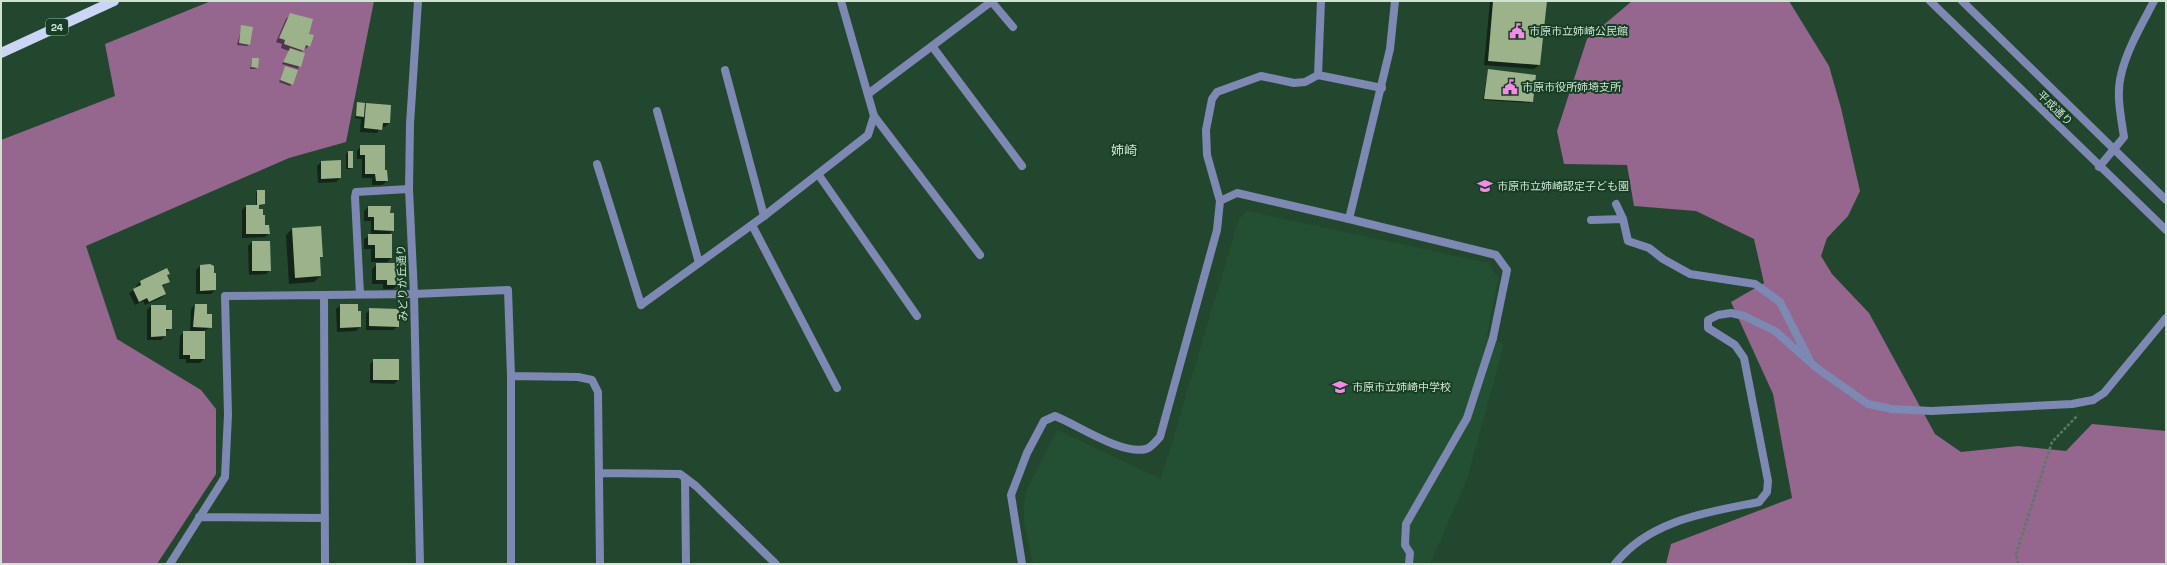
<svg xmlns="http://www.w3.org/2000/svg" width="2167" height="565" font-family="'Space Grotesk','Noto Sans JP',sans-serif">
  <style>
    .built { fill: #235032 }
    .forest { fill: #95668e }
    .shadow { fill: #0007 }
    .building { fill: #9bb28a }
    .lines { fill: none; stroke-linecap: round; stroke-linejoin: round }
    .path { stroke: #5a7a64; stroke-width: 2.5; stroke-dasharray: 3 2; stroke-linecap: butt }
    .service { stroke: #7d89b2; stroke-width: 8 }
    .minor { stroke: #7d89b2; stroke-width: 8 }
    .tertiary { stroke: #7d89b2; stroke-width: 8 }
    .primary { stroke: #cbd5f7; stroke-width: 10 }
    .labels { text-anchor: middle; stroke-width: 4; stroke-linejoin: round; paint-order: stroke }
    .shield { fill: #173d24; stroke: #97b19e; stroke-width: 1 }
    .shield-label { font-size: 10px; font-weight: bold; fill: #cee3d2 }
    .poi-label { font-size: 11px; fill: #cee3d2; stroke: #173d24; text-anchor: start }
    .street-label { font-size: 11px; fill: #cee3d2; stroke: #173d24 }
    .quarter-label { font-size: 13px; fill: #cee3d2; stroke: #173d24 }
  </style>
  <rect width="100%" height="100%" fill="#22472e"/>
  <path class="built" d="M1247 211 1488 263 1498 278 1489 326 1486 336 1504 344 1467 479 1430 564H1033L1024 520V504L1028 487 1057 430 1161 479 1239 219Z"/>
  <path class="forest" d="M211 1H374L346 142 289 158 86 246 117 339 201 390 216 409V474L157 564H1V140L115 96 105 44Z
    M1632 1H1789L1829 66 1841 108 1860 191 1848 216 1827 238 1821 256 1832 274 1869 313 1935 434 1961 452 2018 446 2066 451 2092 424 2166 431V564H1666L1671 544 1792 498 1773 394 1731 302 1764 283 1754 239 1696 211 1634 206 1627 165 1564 164 1557 131 1587 39Z"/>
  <path class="shadow" d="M1490 1H1546L1539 65 1534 69 1484 65Z
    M290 15 308 34 309 46 301 52 304 53 298 69 282 64 289 51 281 48 282 44 276 42 286 19Z
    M242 26 249 45 247 46 237 45Z
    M252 59 257 68 255 69H250Z
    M285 67 292 84 290 86 279 82Z
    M1488 70 1532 101 1530 103 1483 100Z
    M358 104 364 106 366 104 389 123 385 127H381L377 133 360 132 361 119 355 118Z
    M361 146 384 171 387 181 382 185H372V178H362V159H357V151Z
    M348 152 352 168 350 169H346V154Z
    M321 162 340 178 336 182 318 183 317 166Z
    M258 191 264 204 258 206V210L269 233 265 237 242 238V210L246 206H256V193Z
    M368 207 389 214 393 230 388 235H391V258L387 262H371V249H364V239L371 235V221H364V211Z
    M292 229 322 256 319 259 320 276 314 282 289 284 286 235Z
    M252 242 270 270 266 274 249 275 248 246Z
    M377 264 398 285 393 289H383V284H372V269Z
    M200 266 213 267 215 290 211 294H196V270Z
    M169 274 166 276 169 281 162 287 165 294 161 298 145 305 143 301 135 305 129 293 137 288 136 286 140 282Z
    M195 305 206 315 211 327 204 331V359L200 363H186V359H179L180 336 184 332H190L191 309Z
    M341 305 360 327 356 331 337 332 336 309Z
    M151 306H165L171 328 165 332V336L161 340H147V310Z
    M370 309 398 326 393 330H366V314Z
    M374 360 398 380 394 384 370 383V364Z"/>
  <path class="building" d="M1493 1H1547L1540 65 1488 61Z
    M290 13 313 19 309 34 314 35 310 47 306 45 304 51 284 44 285 40 279 38Z
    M241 25 253 27 250 45 239 43Z
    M290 48 305 53 301 67 283 62Z
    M252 58H259L258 68 251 67Z
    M285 66 298 70 293 85 280 80Z
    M1488 69 1536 75 1533 102 1484 99Z
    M357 102 365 103 364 117 356 116Z
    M366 103 391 105 390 123H383L382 130 364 128Z
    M360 145H385V170H387L388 181H376L375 174H365V155H360Z
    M348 151H353V168H348Z
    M341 160V178L321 179V161Z
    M257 190H265V204L259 205V209H263V215H265V225H269L270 234H246V205H257Z
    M368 206H391L390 213H394V231L374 230V217H368Z
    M321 226 323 257H320L321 276 295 278 292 228Z
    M368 234H392V258H375V245H368Z
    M252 241H270L271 271H252Z
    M376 263H398L399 285H387V280H376Z
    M210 264 214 266V273H216V290L200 291V265Z
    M167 268 170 274 167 275 170 282 162 285 166 294 149 302 147 298 139 302 133 289 141 285 140 281Z
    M195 304H207V314H212V328L193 327Z
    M340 304H358V311H361V327L340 328Z
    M151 305H166V310H172V329H166V336L151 337Z
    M369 308 399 309V327L369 326Z
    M183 331H205V359H190V355H183Z
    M373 359H399V380H373Z"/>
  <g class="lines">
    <path class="path" d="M2018 564 2016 554 2052 442 2078 415"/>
    <path class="service" d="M991 1 1013 27
      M932 46 1022 166
      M725 70 764 216
      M868 94 992 1
      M657 111 699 263
      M874 116 980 255
      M597 164 641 305
      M818 174 917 316
      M1616 204 1623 219 1628 241 1649 248 1663 259 1690 274 1755 284 1780 302 1809 359
      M1591 220 1623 219
      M752 225 837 388
      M1409 564 1410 553 1405 545 1406 524 1467 418 1493 338
      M1615 564C1649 520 1708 512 1759 502L1767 492 1768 481 1744 358 1735 345 1708 328V320L1718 315 1731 313 1744 316 1775 331 1818 369 1868 404 1892 409 1931 411 2072 404 2093 400"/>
    <path class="minor" d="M1930 1 2166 230
      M1962 1 2166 200
      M1318 75 1321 1
      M2099 167 2124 137C2121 118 2116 94 2121 75 2127 49 2142 24 2154 1
      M1220 201 1207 155 1206 130 1212 99 1217 92 1261 76 1294 83 1305 82 1318 75 1382 88
      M1349 219 1496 255 1507 270 1493 338
      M360 294 355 197 356 192 409 189
      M324 295 325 564
      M641 305 764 216 868 135 874 116 841 1
      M511 376 578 377 592 380 598 392 600 564
      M2093 400 2104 393 2166 318
      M600 473 680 474 696 486 776 564
      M685 478 686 564
      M199 517 325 518
      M170 564 225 477 228 415 225 296 414 294 508 290 511 376V564"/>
    <path class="tertiary" d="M418 1 410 124 409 189 414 294 420 564
      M1022 564 1011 495 1027 453 1044 421 1055 416C1078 425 1121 455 1146 449 1151 448 1156 441 1160 437L1217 230 1220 201 1237 193 1349 219 1390 49 1395 1"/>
    <path class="primary" d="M1 53 114 1"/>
  </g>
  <defs>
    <g id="civic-bare" transform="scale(1.2)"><path d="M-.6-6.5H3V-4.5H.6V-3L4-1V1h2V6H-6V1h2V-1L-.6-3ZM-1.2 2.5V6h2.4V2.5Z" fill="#f888ea" stroke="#173d24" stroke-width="2.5" paint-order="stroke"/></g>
    <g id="school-bare" transform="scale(1.2)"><path d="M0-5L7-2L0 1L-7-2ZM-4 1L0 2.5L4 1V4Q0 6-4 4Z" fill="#f888ea" stroke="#173d24" stroke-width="2.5" paint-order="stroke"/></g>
  </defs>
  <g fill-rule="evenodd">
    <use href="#civic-bare" x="1517" y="31"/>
    <use href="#civic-bare" x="1510" y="87"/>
    <use href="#school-bare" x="1485" y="186"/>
    <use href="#school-bare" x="1340" y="387"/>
  </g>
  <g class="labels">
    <rect class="shield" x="46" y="19" width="22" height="16" rx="3"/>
    <g class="shield-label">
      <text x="57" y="31">24</text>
    </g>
    <g class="poi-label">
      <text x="1529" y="35">市原市立姉崎公民館</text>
      <text x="1522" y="91">市原市役所姉埼支所</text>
      <text x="1497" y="190">市原市立姉崎認定子ども園</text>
      <text x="1352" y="391">市原市立姉崎中学校</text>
    </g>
    <g class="street-label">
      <text transform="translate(2055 108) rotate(44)" y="4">平成通り</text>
      <text transform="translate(402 283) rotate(-92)" y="4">みどりが丘通り</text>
    </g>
    <g class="quarter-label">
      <text x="1124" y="155">姉崎</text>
    </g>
  </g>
  <rect width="2167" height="565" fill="none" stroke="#cee3d2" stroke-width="4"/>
</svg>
